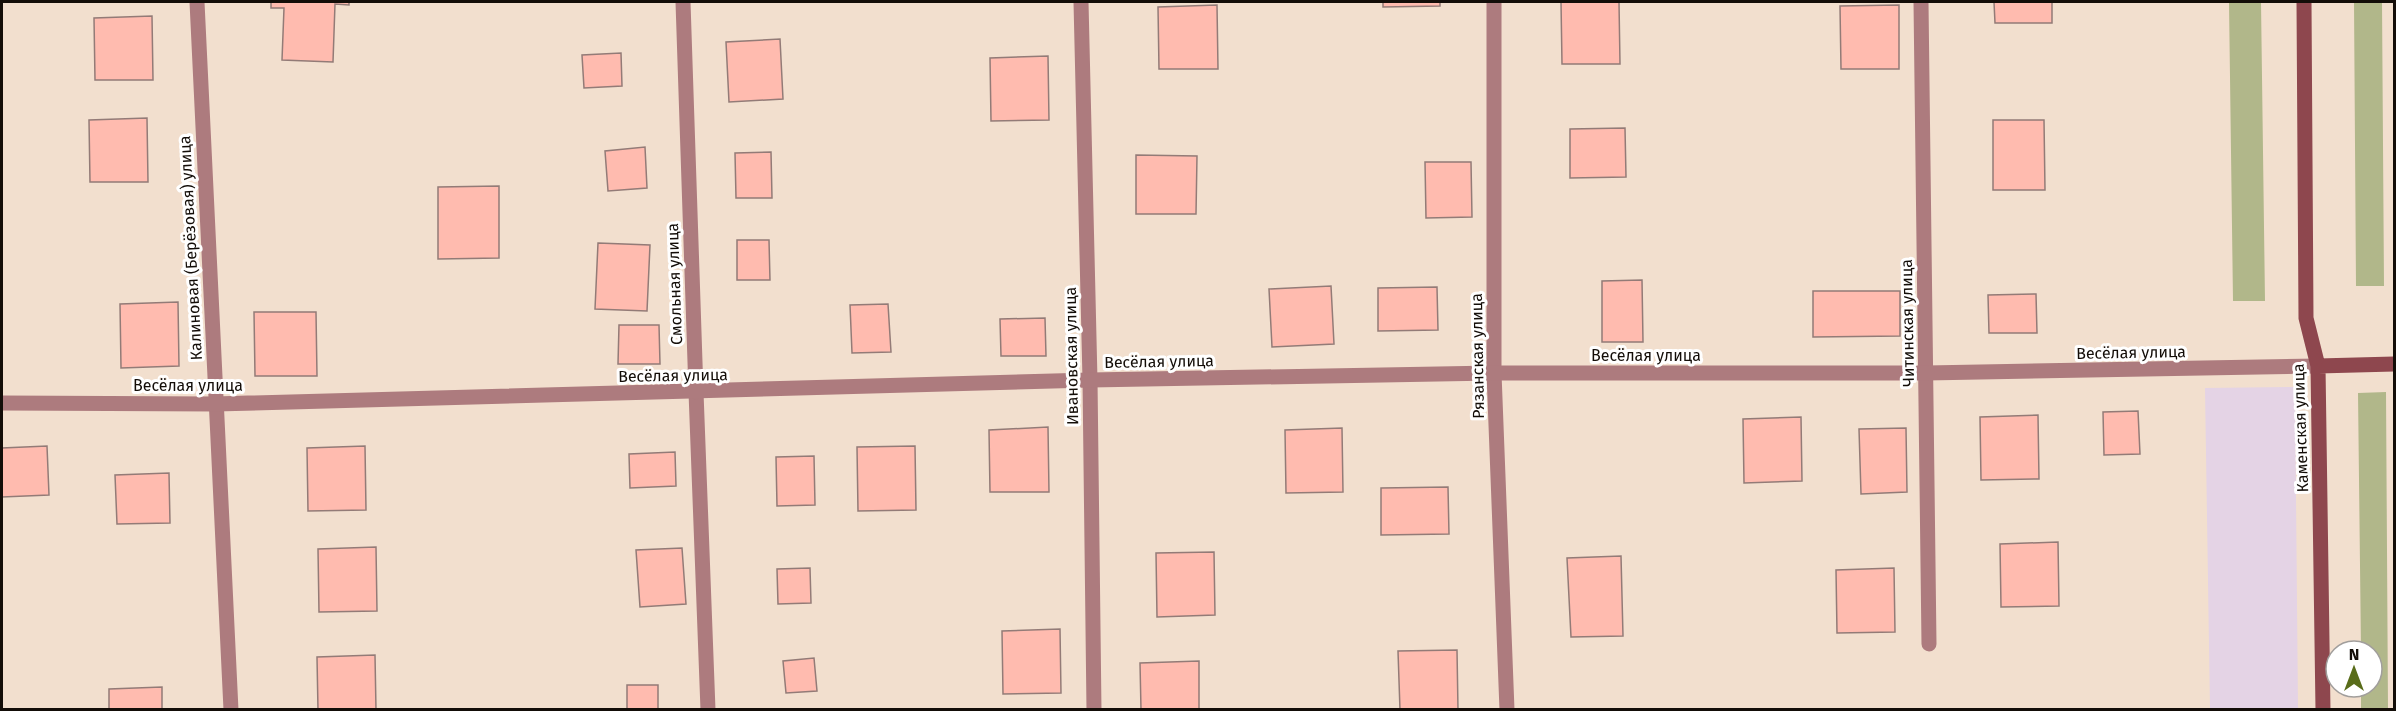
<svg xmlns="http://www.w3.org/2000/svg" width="2396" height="711" font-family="'Fira Sans',sans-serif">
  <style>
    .industrial { fill: #e4d3e5 }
    .green { fill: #b1b78a }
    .building { fill: #ffbbaf; stroke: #937b77; stroke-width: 1.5 }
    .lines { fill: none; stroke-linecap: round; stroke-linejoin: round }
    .lane { stroke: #ad7b7e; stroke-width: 15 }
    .street { stroke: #ad7b7e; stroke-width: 15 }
    .secondary { stroke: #8e474e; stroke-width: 15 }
    .labels { text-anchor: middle; stroke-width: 6; stroke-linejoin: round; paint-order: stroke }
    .street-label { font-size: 16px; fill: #130d08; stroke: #fff }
  </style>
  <rect width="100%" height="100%" fill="#f2dfce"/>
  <path class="industrial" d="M2295 387 2298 709H2210L2205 388Z"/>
  <path class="green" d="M2229 2H2261L2265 301H2233Z
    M2354 2H2382L2384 286H2356Z
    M2386 392 2388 709H2361V687H2372V651H2361L2358 393Z"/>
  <path class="building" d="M271 2H349V5L335 4 333 62 282 60 284 8H271Z
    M1383 2H1440V6L1383 7Z
    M1561 2H1619L1620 64H1562Z
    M1994 2H2052V23H1995Z
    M1217 5 1218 69H1159L1158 7Z
    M1899 5V69H1841L1840 6Z
    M152 16 153 80H95L94 18Z
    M780 39 783 99 729 102 726 42Z
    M621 53 622 86 584 88 582 55Z
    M1048 56 1049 120 991 121 990 58Z
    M147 118 148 182H90L89 120Z
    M1993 120H2044L2045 190H1993Z
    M1625 128 1626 177 1570 178V129Z
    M645 147 647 188 608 191 605 151Z
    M771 152 772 198H736L735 153Z
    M1136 155 1197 156 1196 214H1136Z
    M1425 162H1471L1472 217 1426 218Z
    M499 186V258L438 259V187Z
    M737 240H769L770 280H737Z
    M598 243 650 245 647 311 595 309Z
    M1642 280 1643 342H1602V281Z
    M1331 286 1334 344 1272 347 1269 289Z
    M1437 287 1438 330 1378 331V288Z
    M1813 291H1900V336L1813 337Z
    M2036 294 2037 333H1989L1988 295Z
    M178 302 179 366 121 368 120 304Z
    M888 304 891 352 852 353 850 305Z
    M254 312H316L317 376H255Z
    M1045 318 1046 356H1001L1000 319Z
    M619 325H659L660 364H618Z
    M2138 411 2140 454 2104 455 2103 412Z
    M2038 415 2039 479 1981 480 1980 417Z
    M1801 417 1802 481 1744 483 1743 419Z
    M1048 427 1049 492H990L989 430Z
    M1342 428 1343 492 1286 493 1285 430Z
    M1906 428 1907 492 1861 494 1859 429Z
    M47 446 49 495 2 497V448Z
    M365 446 366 510 308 511 307 448Z
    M915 446 916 510 858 511 857 447Z
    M675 452 676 486 630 488 629 454Z
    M814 456 815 505 777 506 776 457Z
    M169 473 170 523 117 524 115 475Z
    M1448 487 1449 534 1381 535V488Z
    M2058 542 2059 606 2001 607 2000 544Z
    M376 547 377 611 319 612 318 549Z
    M682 548 686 604 640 607 636 550Z
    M1214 552 1215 615 1157 617 1156 553Z
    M1621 556 1623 636 1571 637 1567 558Z
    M810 568 811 603 778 604 777 569Z
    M1894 568 1895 632 1837 633 1836 570Z
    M1060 629 1061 693 1003 694 1002 631Z
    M1457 650 1458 710H1400L1398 651Z
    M375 655 376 710H318L317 657Z
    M814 658 817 691 786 693 783 661Z
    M1199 661V710H1141L1140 663Z
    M627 685H658V710H627Z
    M162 687V710H109V689Z"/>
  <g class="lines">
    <path class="lane" d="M197 2 231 710
      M1081 2 1090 380 1094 710
      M1494 2V373L1507 710
      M1921 2 1929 644
      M696 392 708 710"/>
    <path class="street" d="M683 2 696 392
      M2 403 215 404 1090 380 1494 373H1926L2318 366"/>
    <path class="secondary" d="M2304 2 2306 318 2318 366 2323 710
      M2318 366 2394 364"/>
  </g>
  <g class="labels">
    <g class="street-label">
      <text transform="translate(190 248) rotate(-93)" y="6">Калиновая (Берёзовая) улица</text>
      <text transform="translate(674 284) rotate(-92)" y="6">Смольная улица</text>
      <text transform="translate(1907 323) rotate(-91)" y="6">Читинская улица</text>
      <text transform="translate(2131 352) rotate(-1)" y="6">Весёлая улица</text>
      <text x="1646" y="361">Весёлая улица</text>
      <text transform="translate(1071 356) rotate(-91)" y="6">Ивановская улица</text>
      <text transform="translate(1477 356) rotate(-91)" y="6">Рязанская улица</text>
      <text transform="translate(1159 361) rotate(-1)" y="6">Весёлая улица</text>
      <text transform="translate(673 375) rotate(-1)" y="6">Весёлая улица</text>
      <text x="188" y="391">Весёлая улица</text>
      <text transform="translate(2300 428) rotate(-92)" y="6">Каменская улица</text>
    </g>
  </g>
  <rect width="2396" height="711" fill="none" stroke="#130d08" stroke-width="6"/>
  <g transform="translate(2354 669)"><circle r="28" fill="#ffffff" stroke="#a19e9c" stroke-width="1.5"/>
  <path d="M0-4.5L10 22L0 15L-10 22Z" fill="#596c1a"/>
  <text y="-9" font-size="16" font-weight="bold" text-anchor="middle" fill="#130d08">N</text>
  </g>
</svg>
